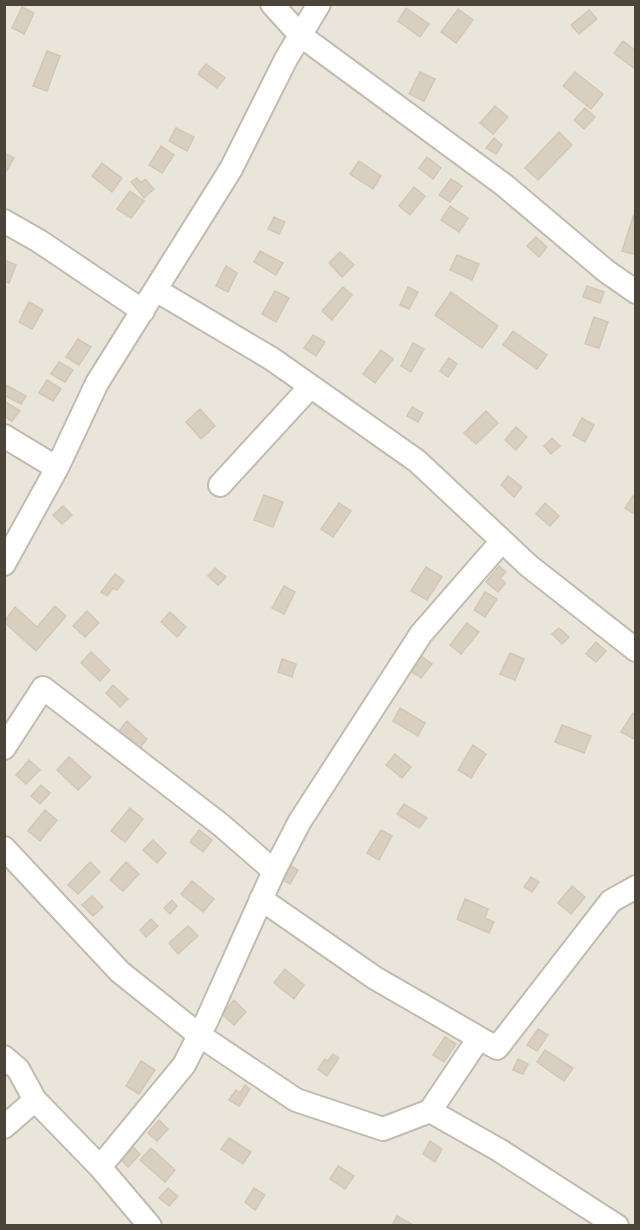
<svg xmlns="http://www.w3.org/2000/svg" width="640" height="1230" font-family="Karla,sans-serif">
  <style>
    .residential { fill: #eae5da }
    .building { fill: #d8cfc1; stroke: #d3c7b4; stroke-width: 1.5 }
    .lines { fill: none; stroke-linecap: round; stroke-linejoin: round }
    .minor-casing { stroke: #c2bbae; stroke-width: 26 }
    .minor { stroke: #fff; stroke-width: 22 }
  </style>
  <rect width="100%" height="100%" fill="#f6f3ec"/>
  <path class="residential" d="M5 5H635V1225H5Z"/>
  <path class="building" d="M22 7 34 13 24 34 12 28Z
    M406 8 429 24 420 37 398 21Z
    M458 9 473 20 456 43 441 32Z
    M589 10 597 19 579 34 571 25Z
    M623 41 636 51 634 68 614 53Z
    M47 51 60 56 47 91 33 86Z
    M206 64 225 78 217 88 198 74Z
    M420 72 435 79 424 101 409 94Z
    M575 72 603 94 591 109 563 86Z
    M495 106 508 117 493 134 480 123Z
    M585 108 595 117 584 129 574 120Z
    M176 128 194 137 187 151 169 141Z
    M559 132 572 145 538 180 525 168Z
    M494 138 502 145 496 154 486 148Z
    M161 146 174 155 162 173 149 165Z
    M4 153 14 158 4 175Z
    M427 157 441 168 433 179 419 168Z
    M359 161 381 176 373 189 350 174Z
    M102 163 122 178 112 192 92 176Z
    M137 178 141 183 145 179 154 189 144 198 131 182Z
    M451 179 462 186 450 202 439 195Z
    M414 187 425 196 410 215 399 206Z
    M130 191 144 201 131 218 117 209Z
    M450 206 468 218 459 232 441 220Z
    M634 214 636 248 633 254 622 251Z
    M274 217 285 222 279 234 268 229Z
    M536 237 547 247 539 257 527 246Z
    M260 251 283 263 276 275 254 262Z
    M340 252 354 265 342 277 329 263Z
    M457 255 479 264 472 280 450 270Z
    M4 260 16 265 9 283 4 281Z
    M226 266 237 273 228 292 216 286Z
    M587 286 604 292 600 303 583 297Z
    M343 287 352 295 332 320 322 311Z
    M408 287 418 292 409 309 400 305Z
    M275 291 289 298 276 322 262 314Z
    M451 292 498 326 482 348 435 315Z
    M29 302 43 310 32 329 19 322Z
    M594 317 608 322 599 348 585 344Z
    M513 331 547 355 537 369 503 345Z
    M313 335 325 342 316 356 304 348Z
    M78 339 91 347 79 365 66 357Z
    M413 343 424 349 411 372 401 366Z
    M381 350 393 359 375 383 363 374Z
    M449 358 457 364 448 377 440 371Z
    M59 362 73 370 65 382 51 374Z
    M47 380 61 389 53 401 39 393Z
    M6 385 26 396 21 404 4 395Z
    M4 401 20 411 12 421 4 416Z
    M412 407 423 413 418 422 407 416Z
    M200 409 215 426 201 439 186 422Z
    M486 411 498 423 476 444 464 433Z
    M582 418 594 425 585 442 573 435Z
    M516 427 527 437 516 450 505 440Z
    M552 438 560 446 551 454 544 446Z
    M508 476 522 487 514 497 501 485Z
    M264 495 283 502 273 527 254 520Z
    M633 496 636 498V515L625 508Z
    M339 503 351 511 333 537 321 529Z
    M545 503 559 516 550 526 536 514Z
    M63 506 72 515 62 524 53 515Z
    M499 566 506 572 500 578 505 583 498 592 486 582Z
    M426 567 442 577 427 600 411 591Z
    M215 568 226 577 218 585 208 576Z
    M115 574 124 581 117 590 113 588 107 596 101 592Z
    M284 586 295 592 284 614 272 608Z
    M485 592 497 599 485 617 474 610Z
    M55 606 66 616 36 651 4 622 15 607 37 627Z
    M87 611 99 623 85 637 73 626Z
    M170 612 186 627 177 637 161 622Z
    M467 623 479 632 461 654 450 645Z
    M559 628 569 637 562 644 552 634Z
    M596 642 606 651 596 662 586 654Z
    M91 652 110 670 100 681 81 663Z
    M510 653 524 659 515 680 500 674Z
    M421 656 432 664 421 678 411 671Z
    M282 659 296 664 292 677 278 672Z
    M113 685 128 699 120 707 106 693Z
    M400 708 425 723 418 736 393 721Z
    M633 713 636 715 634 739 621 732Z
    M127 721 147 739 138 750 118 732Z
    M562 725 591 736 584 753 555 742Z
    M473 745 486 754 471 778 458 770Z
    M395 754 411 767 402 778 386 765Z
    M69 757 91 777 78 790 57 770Z
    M29 760 40 770 26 784 16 775Z
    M41 785 50 793 40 804 31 796Z
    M404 804 427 818 419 828 397 814Z
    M130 808 143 819 125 842 111 831Z
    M45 810 57 820 40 841 28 831Z
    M199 830 212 840 203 852 190 842Z
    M381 830 392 836 379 860 367 853Z
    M153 840 166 853 157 863 143 850Z
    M90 862 100 872 78 894 68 885Z
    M126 862 139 874 123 891 110 880Z
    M289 865 298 870 290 884 281 879Z
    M531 877 539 882 532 892 524 887Z
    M192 881 214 899 203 912 181 894Z
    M572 886 585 897 571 914 558 903Z
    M92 896 103 907 93 916 82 905Z
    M465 899 488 909 485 918 494 922 489 933 457 919Z
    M172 900 177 906 170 914 164 908Z
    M151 919 158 926 146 937 140 930Z
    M188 926 198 936 178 954 169 943Z
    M285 969 304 985 294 999 274 983Z
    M234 1000 246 1012 234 1025 222 1014Z
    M538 1029 548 1035 537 1051 527 1045Z
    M445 1037 456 1044 444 1062 433 1055Z
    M545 1050 573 1068 564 1081 537 1062Z
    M333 1054 339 1058 327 1076 318 1069 325 1059 328 1061Z
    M518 1059 528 1064 523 1074 513 1070Z
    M141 1061 155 1070 139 1094 126 1086Z
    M245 1085 250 1089 239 1106 229 1100 236 1090 240 1093Z
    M159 1120 168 1129 157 1141 148 1133Z
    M229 1138 251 1152 243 1164 221 1149Z
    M430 1141 442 1149 435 1162 423 1154Z
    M133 1147 140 1154 128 1167 121 1160Z
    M151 1148 175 1170 165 1182 140 1160Z
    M338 1166 354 1176 345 1189 330 1179Z
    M168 1188 178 1196 169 1206 159 1198Z
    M254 1188 265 1195 255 1210 245 1202Z
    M397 1216 415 1226H392Z"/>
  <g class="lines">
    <g class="minor-casing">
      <path id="minor" d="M272 4 300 35 504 185 606 271 636 292
        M4 221 39 241 143 311
        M156 290 272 359 417 461 529 566 636 650
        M4 436 57 468
        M220 485 310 387
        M4 564 57 468 97 383 231 169 286 59 319 4
        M4 748 43 688 221 825 274 871
        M4 848 120 972 199 1035 296 1100 383 1129 430 1111 479 1038 497 1048 611 901 636 887
        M261 899 375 978 479 1038
        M4 1057 18 1069 35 1100 100 1167 150 1226
        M430 1111 499 1150 617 1226
        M4 1127 35 1100
        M100 1167 184 1065 207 1020 274 871 300 821 421 634 502 541"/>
    </g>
    <use href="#minor" class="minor"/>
  </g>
  <rect width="640" height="1230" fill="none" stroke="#4b4439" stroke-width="12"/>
</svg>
